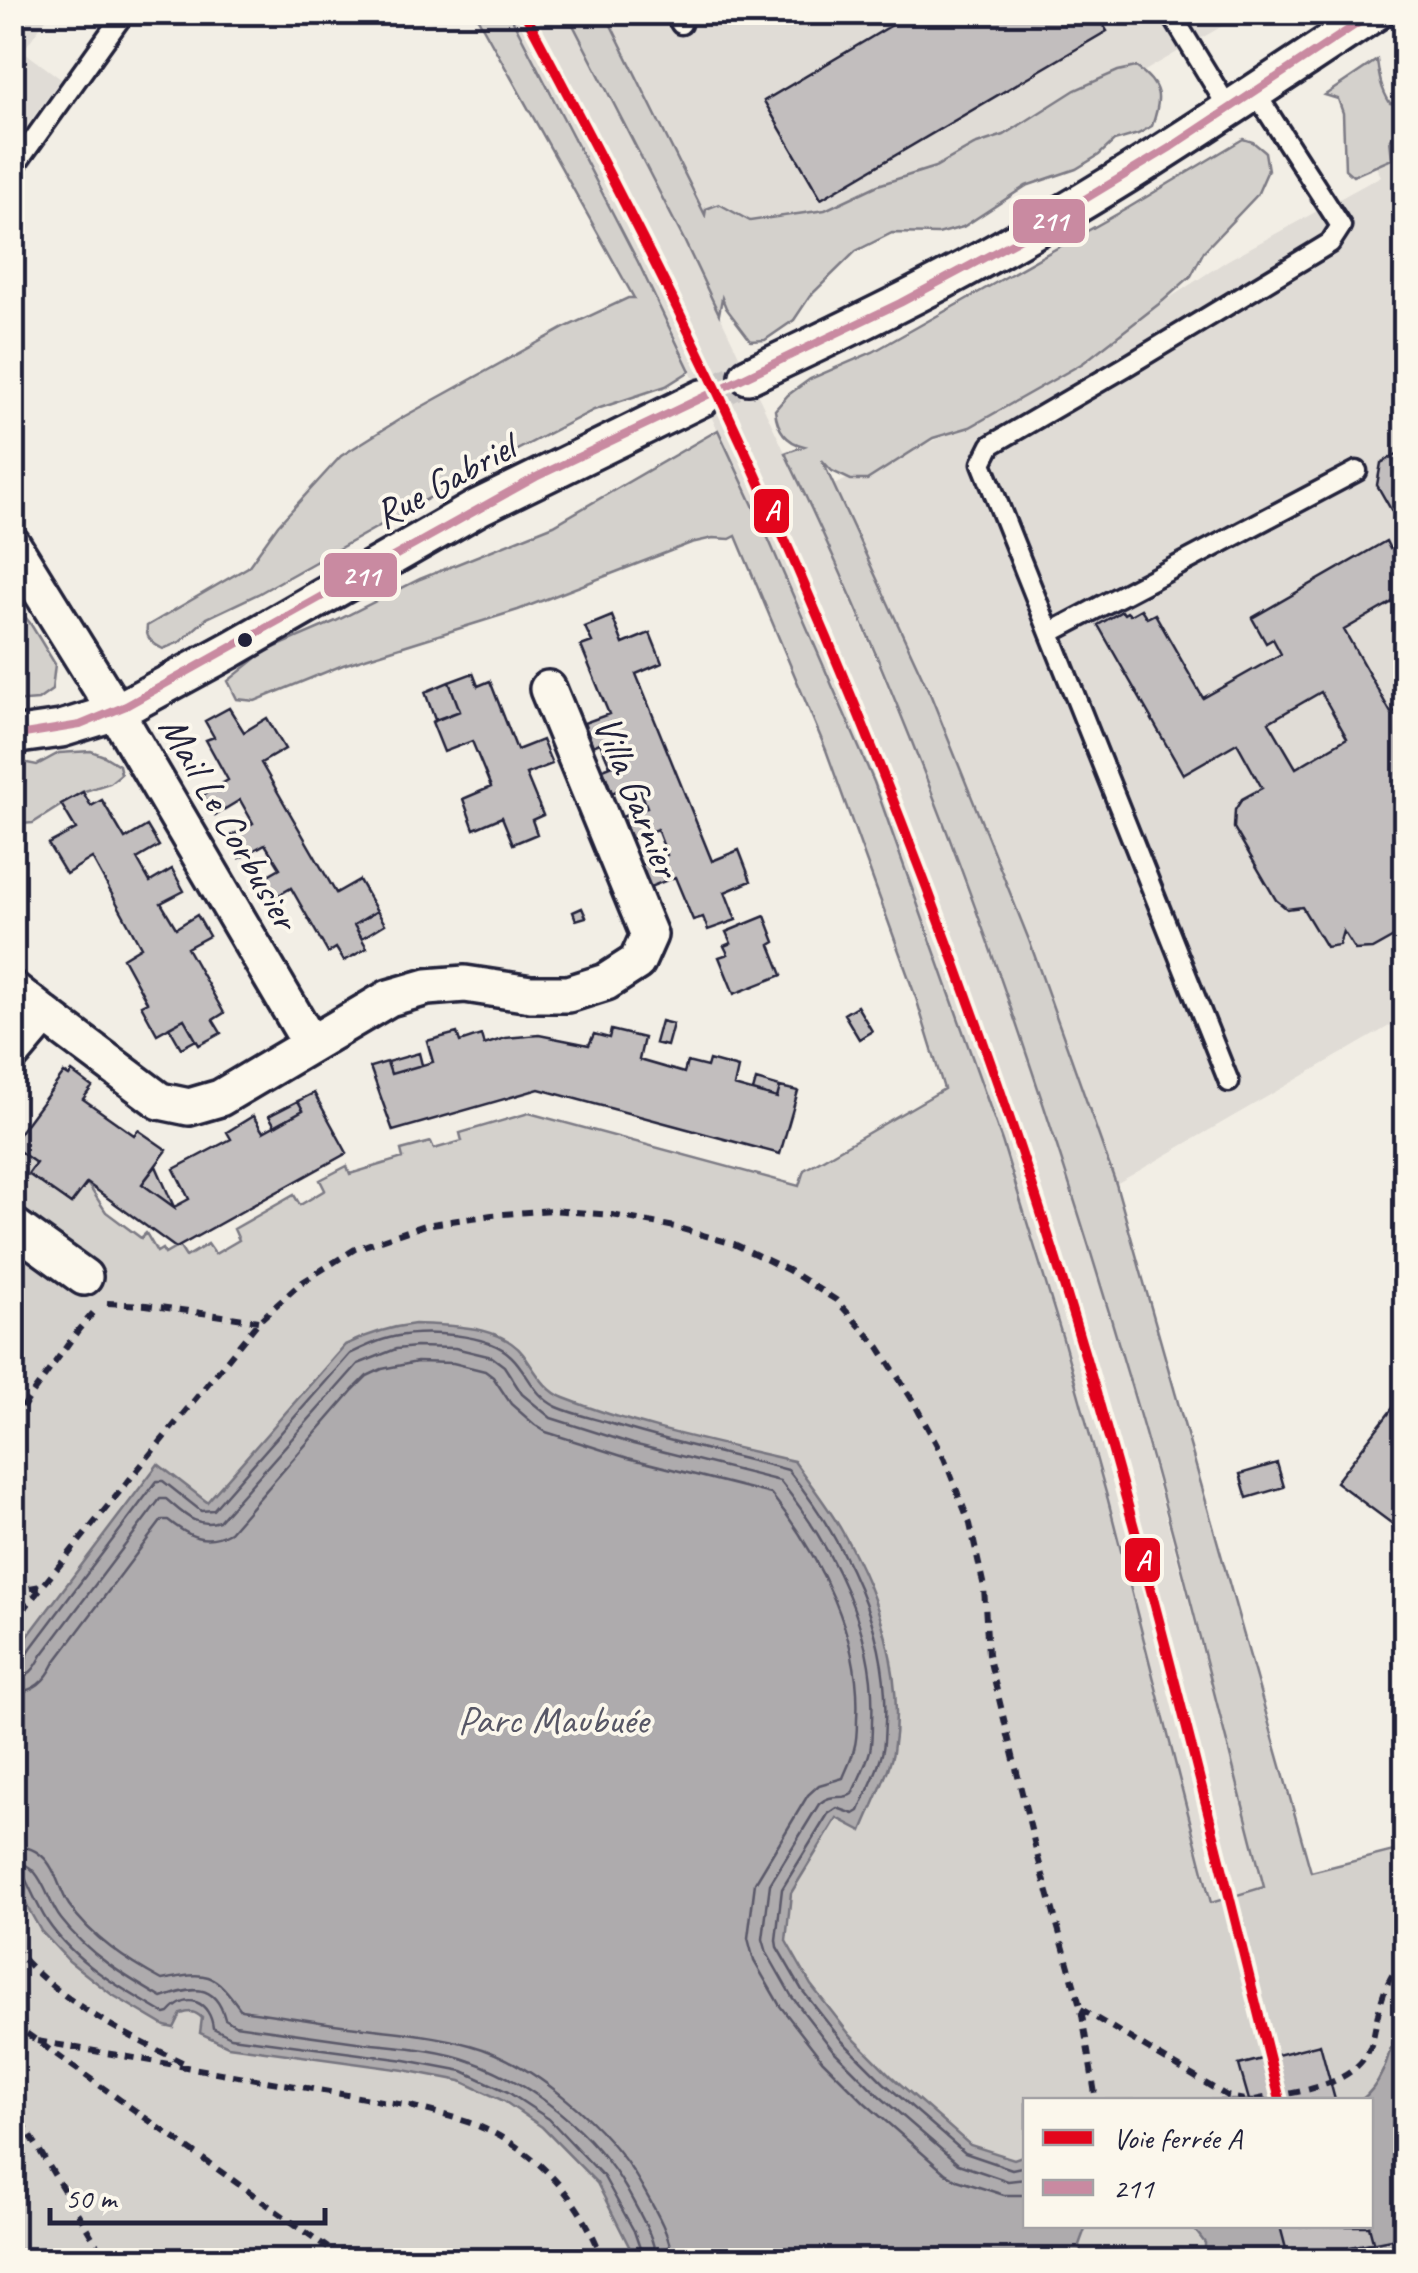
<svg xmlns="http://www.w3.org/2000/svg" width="1418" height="2273" font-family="Caveat,sans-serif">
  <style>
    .built { fill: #e0dcd6 }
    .green { fill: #d4d1cc; stroke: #7b7a84; stroke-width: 2.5; fill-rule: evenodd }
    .water { fill: #aeabad; stroke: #76747f; stroke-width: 2.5 }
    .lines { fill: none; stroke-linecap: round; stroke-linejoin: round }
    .shore { stroke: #5a5969; stroke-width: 2.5 }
    .building { fill: #c2bebe; stroke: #22223b; stroke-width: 2.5; fill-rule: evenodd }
    .street-tunnel { stroke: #c8c5c3; stroke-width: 35; stroke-dasharray: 35 18; stroke-linecap: butt }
    .lane-casing { stroke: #22223b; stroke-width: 25 }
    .street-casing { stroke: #22223b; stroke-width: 42 }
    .path { stroke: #22223b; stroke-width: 6; stroke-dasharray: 10 8; stroke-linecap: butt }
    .lane { stroke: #fbf7ec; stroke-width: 18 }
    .street { stroke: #fbf7ec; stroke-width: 35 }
    .bus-1-casing { stroke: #fbf7ec; stroke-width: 15 }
    .bus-1 { stroke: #c98aa1; stroke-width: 8 }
    .rail-1-casing { stroke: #fbf7ec; stroke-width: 18 }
    .rail-1 { stroke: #e3051c; stroke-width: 10 }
    .bus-dot { fill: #22223b; stroke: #fbf7ec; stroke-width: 4 }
    .labels { text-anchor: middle; stroke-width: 8; stroke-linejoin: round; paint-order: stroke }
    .street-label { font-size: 40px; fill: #22223b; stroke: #fbf7ec }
    .park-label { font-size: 40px; fill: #575766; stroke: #fbf7ec }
    .line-badge { stroke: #fbf7ec; stroke-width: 4 }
    .badge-label { font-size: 28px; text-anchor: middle; font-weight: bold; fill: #fff }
  </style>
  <rect width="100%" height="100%" fill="#f2eee5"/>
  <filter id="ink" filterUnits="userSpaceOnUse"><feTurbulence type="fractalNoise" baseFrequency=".01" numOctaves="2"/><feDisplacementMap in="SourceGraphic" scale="20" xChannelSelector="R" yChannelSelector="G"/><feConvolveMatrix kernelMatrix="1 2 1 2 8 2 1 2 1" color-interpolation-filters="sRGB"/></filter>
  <g filter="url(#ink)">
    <path class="built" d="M13 12 50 13 23 51 61 79 13 145Z
      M509 13H567L684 240 812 509 920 763 1022 1038 1128 1375 1308 2047 1212 1904 1108 1500 1063 1339 1002 1141 874 782 765 531 690 371 638 262Z
      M605 13H1245L1077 110 718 269 670 141Z
      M1405 115V1017L1116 1184 1029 940 931 696 834 485 986 417 1228 260 1381 176 1365 147Z"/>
    <path class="green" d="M475 13H509L638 262 690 371 666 386 594 410 488 465 258 594 207 618 180 642 163 649C153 644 145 638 147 626L248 567 278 525 341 456 405 416 566 327 628 298H634Z
      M567 13H605L705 215 706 209 719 204 750 221 825 210 878 185 935 167 974 145 1004 135 1075 90 1118 71 1136 67C1162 85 1162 98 1152 126L1138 134 1114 141 1099 155 1076 169 1026 186 963 227 938 234 892 233 856 251 810 296 794 320 765 340 751 341 726 308 722 298 719 314 684 240Z
      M1377 60C1379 76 1381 89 1390 103L1398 104 1404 112 1399 128 1390 140 1392 159 1353 176 1345 169 1343 113 1338 99 1325 95Z
      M1243 139 1253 142 1265 152 1268 170 1257 195 1204 251 1191 276 1164 300 1083 363 970 427 933 438 867 480H851L832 471 822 460 931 696 1029 940 1116 1184 1311 1872 1405 1848V2260H27L12 2245V1310L15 1306 12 1304V1146L36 1163 29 1174 71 1204 87 1183 106 1212 141 1238 146 1233 157 1252 162 1249 165 1254 179 1246 186 1257 208 1244 215 1254 239 1240 234 1229 294 1195 300 1205 325 1190 320 1180 347 1166 350 1174 403 1158 401 1150 431 1142 434 1149 462 1141 460 1133 529 1113 799 1186 804 1170 944 1089 916 998 826 750 736 536 730 539 713 538 691 543 518 610 343 665 255 701 237 699 228 681 264 652 336 621 420 579 554 525 718 430 765 531 874 782 1002 1141 1063 1339 1108 1500 1211 1903 1264 1887C1219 1715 1178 1542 1127 1372 1034 1059 927 747 785 453L804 446C785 442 777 429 775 410L788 395 810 379 873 352 1128 208ZM1026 2100H1370V2226H1026Z
      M13 602 30 623 55 664 52 690 38 700 13 702Z
      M91 751 104 756 119 765 121 774 110 783 82 792 33 823 21 824 13 821 12 760 37 765 59 753Z"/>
    <path class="water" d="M415 1324C448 1325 501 1325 523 1354 535 1370 544 1390 564 1398 637 1427 717 1443 794 1461 810 1484 828 1506 842 1531 879 1596 905 1676 893 1752 889 1774 871 1808 862 1831L837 1818 791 1893 786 1941 811 1985 850 2035 891 2076 970 2145 1014 2159 1025 2155 1026 2226H1086L1079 2245 1082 2260H636L597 2183 542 2127 504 2101 461 2081 404 2070 228 2046 200 2033 202 2018C195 2011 190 2011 181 2014L174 2028 165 2026 111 1994 69 1961 41 1931 28 1908 13 1874 12 1665 22 1644 158 1464 207 1502 345 1345C368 1334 389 1327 415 1324Z
      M1405 2007V2236L1299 2260H1205V2243L1192 2226H1370V2100H1361C1387 2081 1391 2042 1401 2013Z"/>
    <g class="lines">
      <path class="shore" d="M12 1665C24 1666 26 1658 31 1648L157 1481H163L201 1511 213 1510 350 1354C364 1347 378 1340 393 1337 424 1330 488 1333 511 1356 528 1372 533 1396 557 1407 573 1414 592 1418 609 1423 668 1442 728 1454 788 1470 844 1540 890 1631 885 1723 884 1733 885 1744 882 1754 877 1773 866 1793 859 1811L854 1814 837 1808 828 1814 782 1889 776 1940 777 1947 802 1990 842 2041 884 2083 965 2153 1012 2169 1026 2166
        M12 1678C29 1678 35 1669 42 1655L160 1499H166C182 1512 196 1529 219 1521L358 1364 396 1349 416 1347 455 1348 492 1357 504 1366 522 1394 551 1418 633 1444 780 1481C833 1547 877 1634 872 1721 872 1730 872 1742 870 1751 866 1766 858 1780 852 1794 842 1801 832 1792 819 1804L770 1884 763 1939 767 1953 792 1997 832 2049 876 2093 958 2164 1008 2181 1026 2179
        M12 1693C34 1692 46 1681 55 1662L162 1520H168C188 1536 205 1546 230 1532L353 1390 367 1376 382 1369 417 1362 453 1363 485 1371 493 1377 511 1404 535 1425 546 1432 628 1458 771 1494C820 1556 862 1638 857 1719 857 1729 857 1740 854 1749 852 1759 847 1768 843 1778L819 1785 808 1795 755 1883 748 1938 754 1961 780 2006 822 2060 865 2103 945 2173 957 2180 1004 2195H1026
        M12 1846C24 1846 33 1848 42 1856 56 1868 59 1890 69 1905 92 1938 127 1961 162 1980 208 1971 213 1971 241 2010 277 2015 312 2021 348 2026 388 2031 430 2034 470 2045 533 2062 608 2127 640 2183 653 2206 671 2234 672 2260
        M12 1861C43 1863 45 1899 61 1919 88 1954 124 1976 162 1998 190 1988 215 1981 225 2019L235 2025C278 2031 321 2037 364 2043 399 2047 438 2049 470 2061 533 2083 594 2133 627 2190 638 2211 655 2237 656 2260
        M12 1873 19 1874 25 1878C32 1892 38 1907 47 1921 75 1963 122 1989 165 2014L169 2013C188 1991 210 2002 213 2028L231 2037 405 2060 463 2071 508 2092 549 2119 604 2177 634 2231 644 2260"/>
    </g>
    <path class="building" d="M914 12H1096L1107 31 821 199 764 101Z
      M1406 449V536L1377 485 1381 463Z
      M1406 540V594L1344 630 1391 713 1406 708V930L1372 949 1355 950 1343 931 1339 945 1326 947 1302 907 1287 909 1276 900 1234 828 1235 810 1242 799 1262 788 1237 743 1183 774 1098 625 1122 611 1124 614 1127 612 1130 615 1141 609 1147 618 1155 614 1203 698 1281 654 1273 639 1266 643 1252 618 1386 541 1390 549ZM1321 692 1347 738 1296 768 1269 722Z
      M612 616 623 644 650 633 662 663 636 674 712 861 739 850 751 881 725 892 736 920 708 930 703 917 693 920 675 877 650 887 641 865 667 855 657 829 631 839 622 817 647 807 637 782 612 793 603 769 628 759 618 735 593 746 584 723 609 714 581 646 592 642 585 627Z
      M473 673 478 686 490 681 517 750 542 740 552 764 526 774 543 815 532 820 537 834 513 844 502 817 474 829 463 799 491 787 472 741 444 752 432 722 460 711 449 682Z
      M449 682 460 711 435 720 425 692Z
      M229 708 244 732 267 718 285 749 261 763 336 893 359 880 377 911 354 925 367 948 344 961 336 948 328 953 291 888 265 903 254 883 280 868 265 844 240 858 228 838 253 823 240 800 215 815 203 795 228 780 206 740 214 737 205 721Z
      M618 735 628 759 610 766 600 743Z
      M83 792 91 806 102 800 125 839 147 826 159 846 137 859 150 882 172 869 184 891 161 903 176 928 197 915 209 936 187 948 224 1013 213 1020 221 1033 199 1045 184 1019 157 1034 141 1005 147 1002 123 958 141 947 92 858 66 874 48 844 76 829 61 804Z
      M582 908 586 917 576 920 573 912Z
      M377 911 385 924 362 938 354 925Z
      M765 916 775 942 770 945 782 975 734 994 719 957 728 954 724 946 731 943 726 932Z
      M857 1006 872 1031 859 1039 844 1014Z
      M184 1019 196 1040 181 1048 169 1027Z
      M661 1021 673 1024 667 1046 655 1043Z
      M611 1030 644 1038 639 1060 684 1073 687 1062 707 1067 709 1060 738 1068 734 1086 777 1098 780 1087 798 1091 780 1154 539 1089 393 1131 370 1067 387 1062 391 1074 433 1062 427 1041 457 1033 460 1042 481 1035 484 1045 505 1038 539 1035 589 1045 594 1034 609 1038Z
      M419 1053 422 1065 391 1074 387 1062Z
      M72 1072 92 1087 83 1099 134 1135 138 1130 167 1150 142 1184 174 1207 189 1199 174 1169 231 1139 227 1132 253 1116 263 1132 303 1110 298 1101 314 1093 347 1153 176 1248 87 1183 71 1204 28 1174 36 1163 12 1146V1143L64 1073 69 1076Z
      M756 1080 780 1087 777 1098 753 1091Z
      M298 1101 303 1110 275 1126 269 1116Z
      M156 1166 174 1207 142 1184Z
      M1406 1391V1534L1336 1482Z
      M1277 1463 1284 1487 1247 1498 1240 1474Z
      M1320 2044 1335 2100H1249L1239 2065Z
      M1280 2226H1369L1378 2260H1289Z
      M1406 2236V2260H1354L1350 2247Z"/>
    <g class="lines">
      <path class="street-tunnel" d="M702 398 748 376"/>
      <g class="lane-casing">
        <path id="lane" d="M674 12 681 24
          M1170 12 1229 109
          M12 170 125 12
          M1050 633 1357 471
          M1229 1082 982 463 991 445 1125 367 1330 243 1341 226 1255 92"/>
      </g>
      <g class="street-casing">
        <path id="street" d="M748 376C820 342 891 309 961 271 1105 194 1240 102 1376 12
          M12 544 116 712 310 1043
          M12 736 61 729 116 712 232 649 479 507 702 398
          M12 989 45 1015
          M12 1054 45 1015 160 1101 189 1107 220 1098 389 998 427 987 465 984 531 994H568L606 982 637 962 649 935 548 689
          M12 1225 84 1277"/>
      </g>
      <path class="path" d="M107 1303 146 1305 258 1321
        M12 1422 79 1329 94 1312
        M12 1591 41 1586
        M12 1626 32 1599 259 1321 301 1283 355 1249 425 1225 492 1215 551 1210 612 1215 675 1227 734 1244 788 1270 836 1300 879 1347 913 1401 944 1458 970 1524 984 1587 988 1654 1037 1854 1081 2009 1096 2100
        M12 1946C56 2000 122 2033 184 2063
        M1081 2009 1227 2096 1244 2100
        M12 2023 345 2260
        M37 2041 410 2106C435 2113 461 2118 485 2129 541 2154 583 2204 603 2260
        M1255 2100C1292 2092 1348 2089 1368 2052 1374 2041 1375 2025 1378 2014 1383 1993 1390 1972 1406 1958
        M12 2105 106 2260
        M12 2245 27 2260
        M1382 2260 1391 2258 1392 2260"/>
      <use href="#lane" class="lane"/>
      <use href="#street" class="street"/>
      <g class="bus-1-casing">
        <path id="bus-1" d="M12 736 80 725 126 706 536 477 900 303 1014 242 1171 147 1375 12"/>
      </g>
      <use href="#bus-1" class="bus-1"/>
      <g class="rail-1-casing">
        <path id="rail-1" d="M524 12C600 154 674 296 741 442 851 683 948 930 1031 1182 1130 1483 1203 1793 1280 2100"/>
      </g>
      <use href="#rail-1" class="rail-1"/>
    </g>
  </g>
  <circle class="bus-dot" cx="245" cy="640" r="9"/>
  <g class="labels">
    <g class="street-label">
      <text transform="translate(444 480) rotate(-29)" y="14">Rue Gabriel</text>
      <text transform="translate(638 796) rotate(68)" y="14">Villa Garnier</text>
      <text transform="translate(230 822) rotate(60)" y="14">Mail Le Corbusier</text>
    </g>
    <g class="park-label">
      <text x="553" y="1733">Parc Maubuée</text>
    </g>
  </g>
  <g class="line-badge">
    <rect x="1011" y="197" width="76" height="48" rx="10" fill="#c98aa1"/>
    <rect x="752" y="487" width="39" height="48" rx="10" fill="#e3051c"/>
    <rect x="322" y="551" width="77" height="48" rx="10" fill="#c98aa1"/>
    <rect x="1123" y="1536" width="39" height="48" rx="10" fill="#e3051c"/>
  </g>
  <g class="badge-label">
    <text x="1049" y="230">211</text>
    <text x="772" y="520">A</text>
    <text x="361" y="585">211</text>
    <text x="1143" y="1570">A</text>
  </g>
  <rect width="1418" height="2273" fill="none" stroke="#fbf7ec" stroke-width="50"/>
  <rect x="25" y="25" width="1368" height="2223" fill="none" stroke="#22223b" stroke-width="4" filter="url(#ink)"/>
  <rect x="1023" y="2098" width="350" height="130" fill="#fbf7ec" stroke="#a4a2a5" stroke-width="2.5"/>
  <rect x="1043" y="2130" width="50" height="15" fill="#e3051c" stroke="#a4a2a5" stroke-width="2.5"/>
  <text x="1113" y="2148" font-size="30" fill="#22223b">Voie ferrée A</text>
  <rect x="1043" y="2180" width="50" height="15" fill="#c98aa1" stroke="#a4a2a5" stroke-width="2.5"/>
  <text x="1113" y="2198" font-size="30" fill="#22223b">211</text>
  <path d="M50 2208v15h275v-15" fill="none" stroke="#22223b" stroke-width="5"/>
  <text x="65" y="2208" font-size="30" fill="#22223b" stroke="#fbf7ec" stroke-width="8" paint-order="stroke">50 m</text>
</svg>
